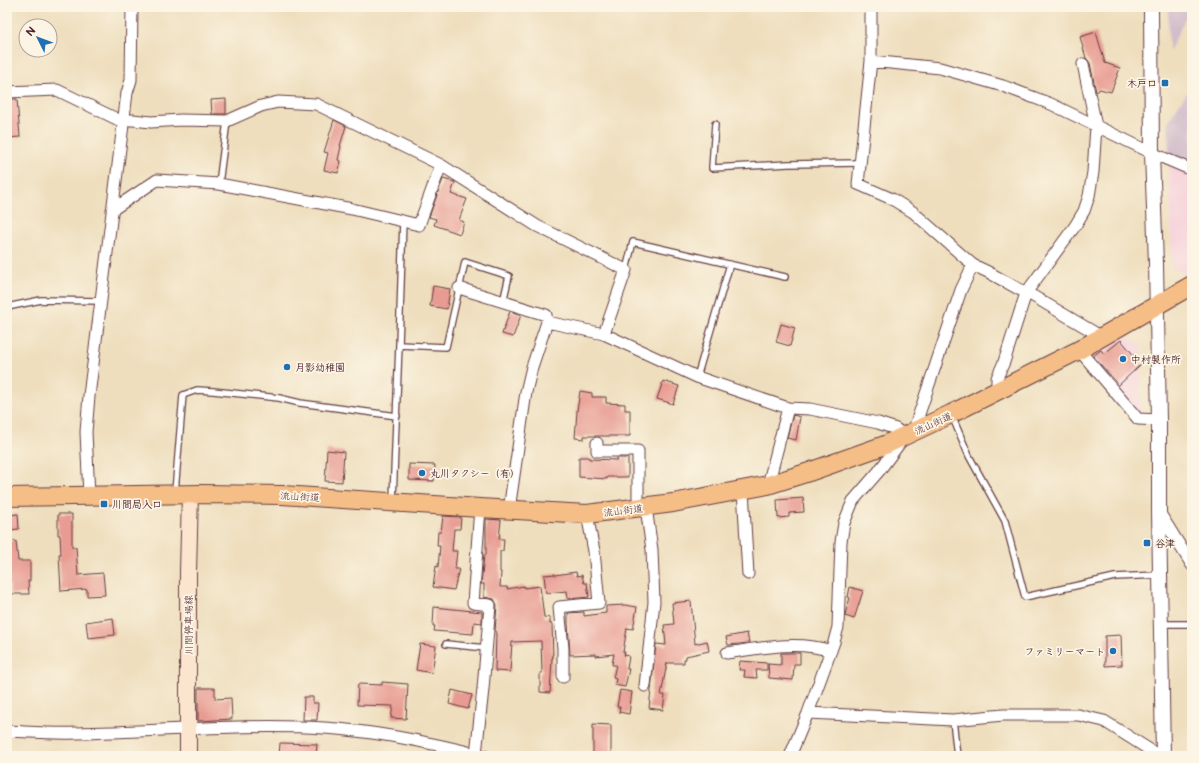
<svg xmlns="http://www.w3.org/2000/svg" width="1199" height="763" font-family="'Balsamiq Sans','Klee One',sans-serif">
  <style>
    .built { fill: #f5cfda }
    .industrial { fill: #d1bdcb }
    .building { fill: #e89b92 }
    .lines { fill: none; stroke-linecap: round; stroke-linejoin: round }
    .service-casing { stroke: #633c41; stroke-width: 8 }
    .minor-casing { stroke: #633c41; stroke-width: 13 }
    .tertiary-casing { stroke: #633c41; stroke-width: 16 }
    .secondary-casing { stroke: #633c41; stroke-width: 18 }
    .primary-casing { stroke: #633c41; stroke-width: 20 }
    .service { stroke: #fff; stroke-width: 5.5 }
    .minor { stroke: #fff; stroke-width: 11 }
    .tertiary { stroke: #fff; stroke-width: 14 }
    .secondary { stroke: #fbe5cf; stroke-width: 16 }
    .primary { stroke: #f6be87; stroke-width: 18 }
    .poi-dot { fill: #1f6fb2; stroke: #fcf5e5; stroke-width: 1.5 }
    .labels { text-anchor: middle; stroke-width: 3.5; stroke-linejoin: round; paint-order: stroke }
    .poi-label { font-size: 10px; font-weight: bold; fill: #4a1f2b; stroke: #fcf5e5; text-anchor: start }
    .street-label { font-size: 10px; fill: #4a1f2b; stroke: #fcf5e5 }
  </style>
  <rect width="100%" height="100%" fill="#fcf5e5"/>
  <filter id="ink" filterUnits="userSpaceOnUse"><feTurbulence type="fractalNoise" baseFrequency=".025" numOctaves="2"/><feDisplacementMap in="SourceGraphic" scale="8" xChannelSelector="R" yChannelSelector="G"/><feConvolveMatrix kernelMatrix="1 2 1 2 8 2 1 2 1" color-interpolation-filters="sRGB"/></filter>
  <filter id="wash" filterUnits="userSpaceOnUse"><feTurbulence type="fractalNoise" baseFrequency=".012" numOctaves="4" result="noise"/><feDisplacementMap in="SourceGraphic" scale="16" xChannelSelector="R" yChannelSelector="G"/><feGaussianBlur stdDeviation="0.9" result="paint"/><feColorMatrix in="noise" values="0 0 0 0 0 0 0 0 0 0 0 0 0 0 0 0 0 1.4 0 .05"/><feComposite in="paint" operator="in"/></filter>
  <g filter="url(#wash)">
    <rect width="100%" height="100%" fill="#eedebd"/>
    <path class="built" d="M1169 165 1192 172V277L1189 278 1187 275 1172 268Z
      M1123 334 1141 345V416L1086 355Z"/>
    <path class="industrial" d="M1168 7H1192V16L1188 13 1169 52Z
      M1188 91 1192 93V166L1169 156 1168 122Z"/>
    <g id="blocks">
      <path class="building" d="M1096 32 1105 63 1120 68 1111 92 1100 89 1098 91 1096 92 1090 63 1086 58 1080 37Z
        M7 99H17L20 137 7 138Z
        M226 99V114H212L211 100Z
        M334 120 346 126 340 146H341L338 160 341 161 338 173 324 170 328 153 324 152Z
        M443 179 455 182 451 194 467 199 459 220 464 222 460 234 434 225 436 219 429 217Z
        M433 286 450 289 447 309 430 306Z
        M510 311 521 315 513 337 502 334Z
        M781 324 795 328 790 346 776 342Z
        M1121 340 1141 364 1119 385 1093 356 1101 350 1104 354Z
        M663 381 679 386 673 404 657 399Z
        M580 391 592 393V397H606V403L625 404V410H630V436H584V439L575 438 577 411Z
        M793 415 800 417 796 440 787 438Z
        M327 450 344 452 342 482 325 481Z
        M579 457H589V459L617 460V458H628V477H607V479L579 477Z
        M409 464 435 465 434 481 409 480Z
        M803 498 804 512 789 513V517L778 518 777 500Z
        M18 514 19 529 8 530 7 515Z
        M58 514H72V547H76L78 575 103 573 105 595 87 596V589L61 591 59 554H61L60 535H58Z
        M443 516 461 517 460 529H454L452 551H457L455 569H459L454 590 433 587 436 566 438 567 440 546H437L438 532H441Z
        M486 519 501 520 499 539H504L503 551H500V572H501L500 587H507V589L524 586V588L540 586 544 617 550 618V624H552L553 658H552L550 693 540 692V673H542L541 641 512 642 510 672 495 671 496 632H495L497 605 494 599 484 597V584H481L484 555H486Z
        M9 541H16L18 561H30V581H28L29 594H10Z
        M576 572 577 576 582 575 584 583H587L589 597 568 599 567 591 546 593 544 575 555 574V575Z
        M850 587 863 591 854 619 845 616 846 611 850 598 848 597Z
        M691 601 695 644 707 641 709 651 686 656V659H684V663H667L661 695H665L663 710 649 708 656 644 666 645 664 625 674 624 672 603Z
        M625 605 637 607 633 629 627 628 623 652H625L624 655 629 656 627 669H629L625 687 615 685 616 679 613 678 616 665H612L614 654 596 656V654L570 655 568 623V613L584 612V616L606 613V606Z
        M434 607 482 612V623L474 622 473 634 434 631 435 626H433Z
        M113 618 115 635 88 638 86 622Z
        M747 633 749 643 728 645 726 637Z
        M1121 635 1122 665 1105 666V636Z
        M420 644 436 646 432 673 416 670Z
        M781 653H800V664H794L793 680 769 678 768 664 781 665Z
        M740 661 767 663V670H756L757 678 744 677 745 670H739Z
        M382 682 408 684 406 719 391 718 393 706 357 705 358 684 382 685Z
        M198 688H215V699L231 698 232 719 198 721Z
        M452 690 472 695 468 709 449 704Z
        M620 690 632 692 629 714 619 712 620 707H617Z
        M304 697H313V703H318L317 720H303Z
        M593 724 611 725V756H593Z
        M280 743 317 744 316 756H279Z"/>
    </g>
  </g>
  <g filter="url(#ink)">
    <use href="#blocks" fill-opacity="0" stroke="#633c41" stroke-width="1"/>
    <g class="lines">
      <g class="service-casing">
        <path id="service" d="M715 124 712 168 788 164 860 163
          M219 184 227 121
          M626 270 633 242 785 277
          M7 307 41 300 101 301
          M399 345 403 221
          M697 377 730 264
          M952 416 969 456 1005 521 1025 597 1115 577 1159 575
          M175 492 183 395 197 390 213 391 279 398 300 403 397 416
          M393 499 399 345 446 347 465 262 509 276 503 302
          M1161 624H1192
          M446 644 486 648
          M953 720 957 756"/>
      </g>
      <g class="minor-casing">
        <path id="minor" d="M871 7V61L858 184 892 199 913 212 973 265 988 272 1026 293 1033 296 1102 337
          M871 61 940 68 1003 86 1051 104 1152 153 1192 170
          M7 92 57 90 123 122
          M124 119 151 122 181 120 227 121 261 106 278 102 316 104 441 165 537 226 626 270 604 334
          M112 210 157 180 219 184 352 209 419 225 441 165
          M459 288 546 315 547 322
          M1079 350 1138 419 1159 420
          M997 391V378L1004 362 1026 293 1075 226 1084 211 1089 196 1093 172 1096 126 1083 64
          M788 408 810 409 878 423 896 429 905 436 879 471 853 501 844 523 841 542 838 627 834 642 808 713 790 756
          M913 432 961 290 973 265
          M597 443V451H638V508
          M743 490 748 574
          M89 496 86 432 89 396 127 93 131 80 132 7
          M509 510 526 392 532 367 547 322 604 334 697 377 788 408 768 485
          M1159 512 1192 565
          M727 653C761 648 798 640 831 651
          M563 677V648L559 607 599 603 594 551 587 514
          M645 686 654 602 652 550 646 507
          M808 713 953 720 1003 715H1078L1104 721 1150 750 1158 756
          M7 731C30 732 53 734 76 733 159 732 241 723 324 728 376 731 433 743 484 756
          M476 754 483 689 490 605 473 603 480 508"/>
      </g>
      <g class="tertiary-casing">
        <path id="tertiary" d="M1151 7 1152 153 1156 264 1159 420V511L1163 756"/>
      </g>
      <g class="secondary-casing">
        <path id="secondary" d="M188 756V572L190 494"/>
      </g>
      <g class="primary-casing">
        <path id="primary" d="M7 497 201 494 282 495 480 508 587 514 673 503 768 485 809 472 885 445 951 414 1079 350 1192 285"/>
      </g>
      <use href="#service" class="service"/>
      <use href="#minor" class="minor"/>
      <use href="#tertiary" class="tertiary"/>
      <use href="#secondary" class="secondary"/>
      <use href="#primary" class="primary"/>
    </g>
  </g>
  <g class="poi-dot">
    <rect x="1161" y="79" width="8" height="8" rx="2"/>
    <circle cx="1123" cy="359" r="4"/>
    <circle cx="287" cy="367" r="4"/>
    <circle cx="422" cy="473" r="4"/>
    <rect x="100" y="500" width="8" height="8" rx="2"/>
    <rect x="1143" y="539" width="8" height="8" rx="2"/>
    <circle cx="1113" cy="651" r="4"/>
  </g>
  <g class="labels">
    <g class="poi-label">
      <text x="1157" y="87" text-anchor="end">木戸口</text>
      <text x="1131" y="363">中村製作所</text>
      <text x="295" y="371">月影幼稚園</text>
      <text x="430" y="477">丸川タクシー（有）</text>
      <text x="112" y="508">川間局入口</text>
      <text x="1155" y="547">谷津</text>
      <text x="1105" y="655" text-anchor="end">ファミリーマート</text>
    </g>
    <g class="street-label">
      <text transform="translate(933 423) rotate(-25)" y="4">流山街道</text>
      <text transform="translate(300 496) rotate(3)" y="4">流山街道</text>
      <text transform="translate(623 510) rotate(-7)" y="4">流山街道</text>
      <text transform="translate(188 625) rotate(-90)" y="4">川間停車場線</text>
    </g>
  </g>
  <rect width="1199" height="763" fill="none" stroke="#fcf5e5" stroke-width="24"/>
  <g transform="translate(38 38) rotate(312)"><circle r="19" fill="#fcf5e5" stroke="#b59f9b"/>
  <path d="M0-3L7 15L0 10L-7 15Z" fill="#1f6fb2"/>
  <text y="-6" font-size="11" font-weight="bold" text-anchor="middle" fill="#4a1f2b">N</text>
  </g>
</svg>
